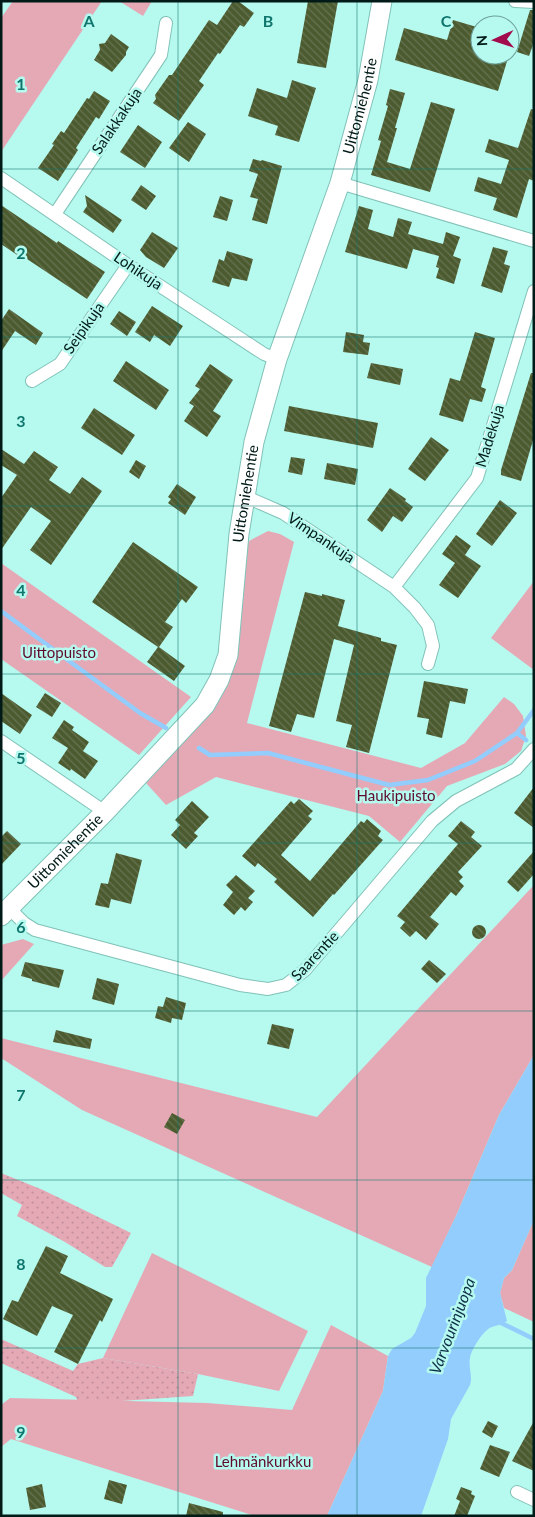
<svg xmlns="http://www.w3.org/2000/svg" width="535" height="1517" font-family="Lato,sans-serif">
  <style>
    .grass { fill: url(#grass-dots) }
    .park { fill: #e5a9b6 }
    .water { fill: #92cdfd }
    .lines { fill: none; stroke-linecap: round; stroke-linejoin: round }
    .stream { stroke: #92cdfd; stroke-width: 4.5 }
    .building { fill: url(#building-back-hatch) }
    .street-casing { stroke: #80c2b8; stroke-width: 14 }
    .secondary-casing { stroke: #80c2b8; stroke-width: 21 }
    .street { stroke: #fff; stroke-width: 12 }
    .secondary { stroke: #fff; stroke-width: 19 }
    .grid { fill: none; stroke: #0f766e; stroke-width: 1; stroke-opacity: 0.55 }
    .labels { text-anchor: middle; stroke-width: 5; stroke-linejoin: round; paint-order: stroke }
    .street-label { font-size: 15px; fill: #001a17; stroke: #b6f9ef }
    .park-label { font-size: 15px; fill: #5f0c2c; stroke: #b6f9ef }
    .water-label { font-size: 16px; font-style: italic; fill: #0e2f47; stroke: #b6f9ef }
    .grid-label { font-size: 16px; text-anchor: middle; font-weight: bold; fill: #0f766e; stroke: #b6f9ef; stroke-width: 5; stroke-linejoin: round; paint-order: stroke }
  </style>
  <defs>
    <pattern id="grass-dots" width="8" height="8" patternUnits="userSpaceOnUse" patternTransform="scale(1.25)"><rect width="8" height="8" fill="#e5a9b6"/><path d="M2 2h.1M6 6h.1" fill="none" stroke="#c3919c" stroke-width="1.8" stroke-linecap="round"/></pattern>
    <pattern id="building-back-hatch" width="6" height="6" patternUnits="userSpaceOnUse" patternTransform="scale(1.25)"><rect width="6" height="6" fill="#4c5b2f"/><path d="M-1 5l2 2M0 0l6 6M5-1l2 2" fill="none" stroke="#667352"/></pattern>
  </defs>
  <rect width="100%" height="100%" fill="#b6f9ef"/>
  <path class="grass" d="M1 1173 43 1190 131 1233 112 1267H105L65 1242 17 1216 22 1205 1 1193Z
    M1 1339 73 1371 78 1364 103 1358 198 1374 193 1396 79 1404 76 1397 1 1363Z"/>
  <path class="park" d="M13 1H102L1 152V18Z
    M119 1H152L143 16Z
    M268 531 280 534 294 542 247 723 421 768 465 743 504 697 514 704 523 716 526 736 521 751 505 764 447 786 400 842 369 816 216 777 166 805 146 783 190 735 217 699 232 660 244 594V555L249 541Z
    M1 563 191 697 139 755 1 659Z
    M534 581V670L491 638Z
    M534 885V1055L499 1115 457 1214 432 1267 82 1110 1 1058V1038L317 1117Z
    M23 939 34 944 1 981V945Z
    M534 1220V1322L504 1308 500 1293 504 1278 512 1270Z
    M152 1253 308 1331 279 1391 198 1374 103 1358Z
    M331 1325 388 1356 383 1391 327 1516H255L11 1439 1 1447V1405L10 1398 207 1403 292 1410Z"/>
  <path class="water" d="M534 1055V1220L512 1270 504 1278 500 1293 507 1321C501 1325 498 1325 492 1327 484 1329 471 1350 470 1358 468 1367 473 1376 470 1385L451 1419 448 1439 421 1516H327L383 1391 388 1356 392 1349 411 1338 415 1333 426 1306V1278L457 1214 499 1115Z"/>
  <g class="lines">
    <path class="stream" d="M1 611 140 713 166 728
      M517 733 534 710
      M199 748 210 755 268 753 389 785 428 780 475 761 517 733 526 740
      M499 1322 534 1339"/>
  </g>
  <path class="building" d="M233 1H238L254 13 244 27 240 25 220 54 218 53 199 81 204 85 179 121 153 103 156 99 155 95 169 75H172L209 20 217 25Z
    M308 1H338L326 68 297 63Z
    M530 10H534V42L529 56 517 52Z
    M453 20 480 28V55H497L508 58 498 91 395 60 404 28 447 40Z
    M111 34 129 47 126 52V55L112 72 94 60 100 50 99 44 105 43Z
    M292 80 316 88 299 142 275 135 278 126 248 116 257 88 287 98Z
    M390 89 405 93 395 128H397L387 162 410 169 431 102 455 109 430 192 371 175 381 141 378 140 388 106 386 105Z
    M94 91 110 101 99 119 96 117 76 148 78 150 58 181 38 168 54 145 52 144 61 131 64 133 87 98 89 99Z
    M531 109 534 110V181L529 179 517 218 493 210 497 198 474 191 478 177 501 184 509 160 485 152 489 139 518 148Z
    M188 122 206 134 189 162 169 148Z
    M138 125 162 142 145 168 120 152Z
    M253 159 261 161 262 160 282 166 267 224 252 220 258 199 250 197 258 174 249 171Z
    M141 185 156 196 146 210 131 200Z
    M85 195 122 220 113 233 83 212 87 206Z
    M220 196 233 200 227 221 213 217Z
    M1 205 57 243 58 241 105 272 87 299 27 259 26 261 1 244Z
    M359 206 373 210 368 229 393 237 398 218 412 222 408 234 443 244 446 232 460 237 453 256 461 259 454 284 436 278 439 268 436 267 439 256 413 249 407 269 345 252Z
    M152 232 178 248 164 268 146 257 140 250Z
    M493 247 508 251 504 264 510 266 502 293 481 286Z
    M227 251 253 259 247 281 232 278 229 287 212 282 219 259 224 261Z
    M152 306 183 326 170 346 154 335 150 342 135 332Z
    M9 309 43 333 36 345 15 331 1 352V321Z
    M119 311 136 322 127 336 110 324Z
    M346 332 364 335 363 342 370 343 368 355 343 352Z
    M475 332 495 338 481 387 486 389 482 402 470 399 463 422 439 415 450 378 460 381Z
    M126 361 169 390 156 410 113 381Z
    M371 363 403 369 400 385 367 378Z
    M210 364 233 380 213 411 221 416 207 437 184 421 194 406 189 403 200 389 195 386Z
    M531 373H534V437L521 481 501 475V470Z
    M289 406 378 423 373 448 284 431Z
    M94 408 135 435 122 455 81 428Z
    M431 437 449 450 425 481 408 469Z
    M1 449 24 464 34 451 58 467 49 480 70 494 82 477 102 491 51 565 30 550 51 521 31 507 1 550V498L17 475 1 465Z
    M291 457 305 459 302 475 288 472Z
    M136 460 146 466 139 479 129 472Z
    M327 463 358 469 355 485 324 479Z
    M177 484 196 497 185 515 168 503 171 499 168 497Z
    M390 488 406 499 405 501 413 507 402 522 393 516 382 532 367 520Z
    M500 500 517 513 492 546 476 534Z
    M456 535 471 546 465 555 481 566 458 598 439 585 455 563 442 554Z
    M133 542 198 587 186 603 182 599 165 622 173 627 159 647 185 666 174 681 147 662 158 647 92 602Z
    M305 592 322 596V594L345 600 338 626 381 638V641L397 645 369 753 346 747 352 725 336 721 354 645 334 639 314 718 297 714 291 732 269 726Z
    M424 681 468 689 465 704 450 701 442 738 426 734 429 719 417 717Z
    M1 693 32 715 20 734 1 721Z
    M45 693 61 703 52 717 36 707Z
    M64 720 74 727 72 730 89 742 83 751 98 761 85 779 71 769 70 771 58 763 68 748 52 738Z
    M534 787V828L514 813Z
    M299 799 313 811 308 816 312 819 281 855 310 881 361 821 364 823 367 819 381 831 378 836 383 840 334 895 333 894 313 917 274 882 277 879 258 863 255 867 242 856 291 801 294 804Z
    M192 801 209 817 194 833 198 836 186 849 171 835 180 825 175 820Z
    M461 821 475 832 471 837 482 846 458 872 463 877 459 881 464 886 456 896 451 892 430 917 439 924 426 940 416 931 410 937 400 928 405 922 397 916 458 844 448 836Z
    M7 831 21 844 1 865V837Z
    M534 851V874L518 892 507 882Z
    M116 853 142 860 131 904 111 899 109 908 95 905 101 883 108 884Z
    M236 875 255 891 248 898 253 902 245 911 241 907 234 915 223 905 233 892 226 885Z
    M472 932a7 7 0 1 1 14 0a7 7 0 1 1-14 0Z
    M429 960 446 974 437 983 421 969Z
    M25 962 64 970 59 988 32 981V979L21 976Z
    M97 978 119 984 114 1005 92 999Z
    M166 997 186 1003 182 1020 172 1018 171 1023 155 1018 158 1006 163 1007Z
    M272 1024 294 1029 289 1049 267 1044Z
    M56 1030 92 1039 90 1049 53 1042Z
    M172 1113 185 1120 177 1134 164 1127Z
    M46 1246 68 1256 60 1273 113 1299 102 1322 100 1320 78 1364 54 1352 73 1315 52 1306 37 1336 3 1319 12 1300 18 1302Z
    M488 1421 498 1426 492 1438 482 1432Z
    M534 1421V1471L512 1461Z
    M490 1445 510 1452 499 1477 480 1469Z
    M109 1480 127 1485 122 1504 104 1499Z
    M42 1484 46 1507 30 1510 26 1488Z
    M461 1487 472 1491 471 1494 475 1496 467 1516H454L460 1501 456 1499Z
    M189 1503 223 1512V1516H186Z"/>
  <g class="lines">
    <g class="street-casing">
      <path id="street" d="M515 1 534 2
        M1 178 128 265 264 354 277 359
        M340 183 534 241
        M55 214 161 55 166 23
        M32 381 60 364 128 265
        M244 496 283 513 394 587 415 608 428 625 433 646 428 664
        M394 587 477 478 534 291
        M1 741 105 812
        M9 908 24 923 35 930 240 985 268 989 286 985 305 970 432 821 456 801 516 769 534 749
        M517 1492 534 1500"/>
    </g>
    <g class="secondary-casing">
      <g id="secondary">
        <path id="s1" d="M1 916 105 812 205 705 219 680 228 655 239 534 254 442 277 359 340 183 368 80 382 1"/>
      </g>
    </g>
    <use href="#street" class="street"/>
    <use href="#secondary" class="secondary"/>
  </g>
  <path class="grid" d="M178 1V1516M357 1V1516M1 169H534M1 337H534M1 506H534M1 674H534M1 843H534M1 1011H534M1 1180H534M1 1348H534"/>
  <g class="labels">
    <g class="street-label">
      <text dy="5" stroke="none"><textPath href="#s1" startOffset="916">Uittomiehentie</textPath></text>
      <text transform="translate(117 121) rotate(-56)" y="5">Salakkakuja</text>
      <text transform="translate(138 271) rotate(34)" y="5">Lohikuja</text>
      <text transform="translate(84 328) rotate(-55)" y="5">Seipikuja</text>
      <text transform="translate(490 436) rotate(-73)" y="5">Madekuja</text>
      <text dy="5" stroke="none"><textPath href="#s1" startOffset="511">Uittomiehentie</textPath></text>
      <text transform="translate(321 538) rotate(34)" y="5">Vimpankuja</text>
      <text dy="5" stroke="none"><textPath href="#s1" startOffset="91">Uittomiehentie</textPath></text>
      <text transform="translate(315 956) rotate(-47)" y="5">Saarentie</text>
    </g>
    <g class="park-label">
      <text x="59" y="658">Uittopuisto</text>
      <text x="396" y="801">Haukipuisto</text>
      <text x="263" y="1467">Lehmänkurkku</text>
    </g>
    <g class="water-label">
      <text transform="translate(452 1326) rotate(-69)" y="6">Varvourinjuopa</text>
    </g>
  </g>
  <g class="grid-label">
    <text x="89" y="27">A</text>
    <text x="268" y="27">B</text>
    <text x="446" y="27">C</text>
    <text x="21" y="90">1</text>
    <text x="21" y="259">2</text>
    <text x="21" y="427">3</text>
    <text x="21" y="596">4</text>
    <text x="21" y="764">5</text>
    <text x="21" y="933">6</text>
    <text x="21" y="1101">7</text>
    <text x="21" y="1270">8</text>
    <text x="21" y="1438">9</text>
  </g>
  <rect width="535" height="1517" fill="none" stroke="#001a17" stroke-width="5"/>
  <g transform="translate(495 40) rotate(267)"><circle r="24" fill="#b6f9ef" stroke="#6da099"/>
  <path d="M0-4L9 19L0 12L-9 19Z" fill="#a20c4d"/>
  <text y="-8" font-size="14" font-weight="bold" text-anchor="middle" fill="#001a17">N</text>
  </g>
</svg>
